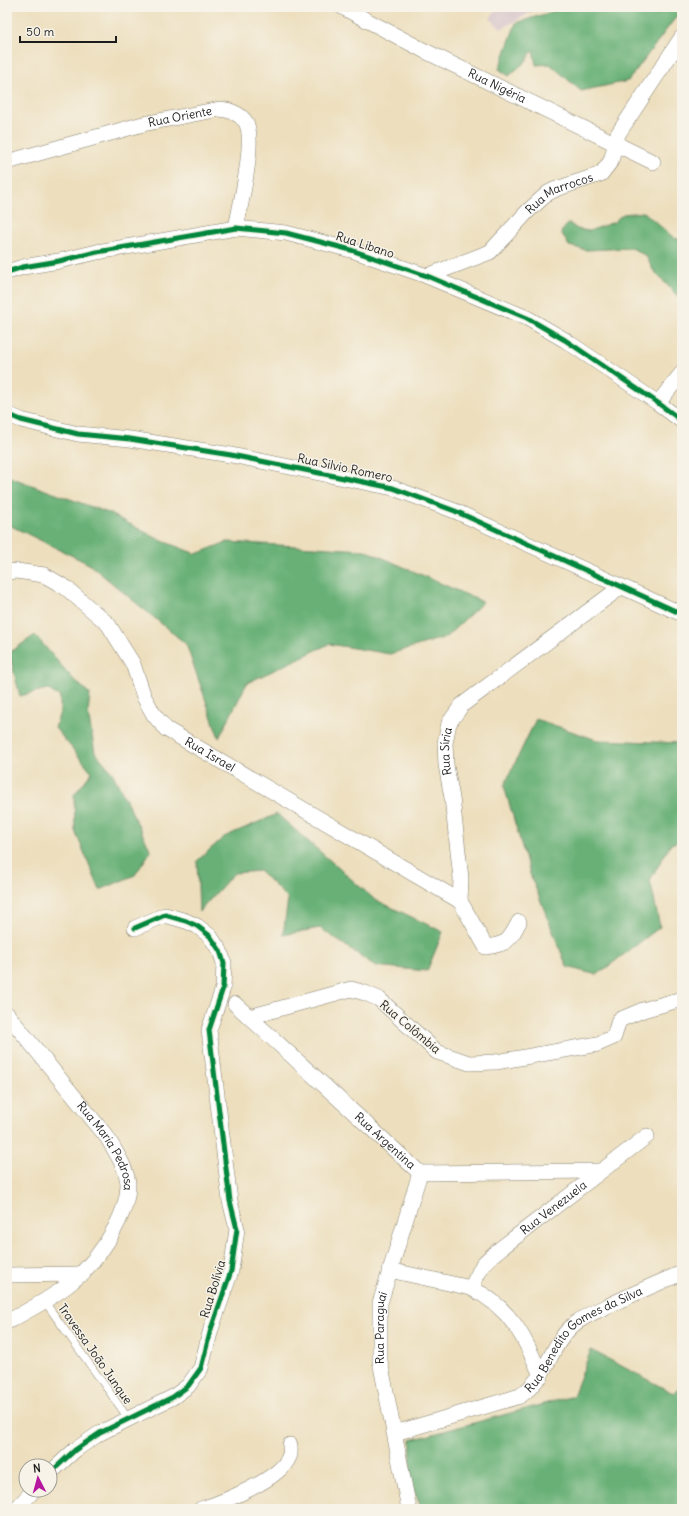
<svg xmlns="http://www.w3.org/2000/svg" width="689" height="1516" font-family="Delius,sans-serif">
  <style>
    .industrial { fill: #d2bdc5 }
    .forest { fill: #67b076; stroke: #426649 }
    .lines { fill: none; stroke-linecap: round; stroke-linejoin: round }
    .lane-casing { stroke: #847e6d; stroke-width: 8 }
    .street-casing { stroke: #847e6d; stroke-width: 16 }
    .lane { stroke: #fff; stroke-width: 7 }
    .street { stroke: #fff; stroke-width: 15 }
    .cycleway-casing { stroke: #f7f3e8; stroke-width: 8 }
    .cycleway { stroke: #00873e; stroke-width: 5 }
    .labels { text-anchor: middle; stroke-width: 3; stroke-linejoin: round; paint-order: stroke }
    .street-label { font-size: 12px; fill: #1c1c1c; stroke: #f7f3e8 }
  </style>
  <rect width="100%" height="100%" fill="#f7f3e8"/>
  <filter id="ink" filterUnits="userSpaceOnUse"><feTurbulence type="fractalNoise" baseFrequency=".025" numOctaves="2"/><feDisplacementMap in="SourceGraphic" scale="8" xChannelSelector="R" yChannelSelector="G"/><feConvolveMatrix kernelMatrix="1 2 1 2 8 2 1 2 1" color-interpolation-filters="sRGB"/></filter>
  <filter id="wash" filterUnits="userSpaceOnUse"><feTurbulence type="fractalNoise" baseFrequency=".012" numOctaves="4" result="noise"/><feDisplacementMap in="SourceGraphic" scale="16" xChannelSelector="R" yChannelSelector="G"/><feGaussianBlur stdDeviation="0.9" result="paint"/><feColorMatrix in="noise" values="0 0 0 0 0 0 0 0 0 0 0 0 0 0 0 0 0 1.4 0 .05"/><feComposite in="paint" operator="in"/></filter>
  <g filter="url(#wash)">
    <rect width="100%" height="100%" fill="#eddfbe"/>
    <path class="industrial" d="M498 7H541L501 29 490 19Z"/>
    <path class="forest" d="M567 7H682V9L628 81 581 91 550 64 536 65 533 50 526 61 509 76 499 69 516 23Z
      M644 212C649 216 673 238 676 239 677 239 681 238 682 238V301L653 270 646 256 632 248 586 250 569 246 561 232 569 223 577 229 589 231 614 222 623 214Z
      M7 476 111 514 160 540 196 554 227 542 365 550 483 602 446 637 390 654 329 644 247 683 219 738 186 644 89 564 7 524Z
      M35 635 72 678 90 694 88 713 95 752 112 772 151 851 135 875 100 890 75 831 74 795 92 772 55 728 60 712V697L47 689 20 696 9 653Z
      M536 719 597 740 682 743V840L671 844 650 880 660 927 597 975 567 967 530 874 504 786Z
      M277 814 374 899 443 932 427 971 375 966 320 928 283 935 288 899 260 871 234 873 199 912 197 861 224 837Z
      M591 1350 673 1393 682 1386V1509H422L410 1482 411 1440 573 1396Z"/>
  </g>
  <g filter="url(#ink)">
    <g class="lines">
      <g class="lane-casing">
        <path id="lane" d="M45 1302 128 1418"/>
      </g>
      <g class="street-casing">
        <g id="street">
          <path id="s1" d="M342 7 423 50 653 162"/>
          <path id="s2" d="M7 162 143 124 220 109C229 110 239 113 245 121 257 137 240 206 236 228"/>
          <path d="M7 272 23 267 59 261 97 252 236 228 286 233 351 250 427 276 527 318 565 340 658 403 682 421"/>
          <path id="s3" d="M427 276 490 252 528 211 548 193 556 189 601 174 611 161 618 134 682 37"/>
          <path d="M658 403 682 373"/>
          <path d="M7 414 21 420 78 434 130 439 231 455 393 488 455 511 682 614"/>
          <path id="s4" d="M7 572 17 571 44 575 65 587 108 624 133 664 144 697 154 715 166 729 460 901"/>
          <path id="s5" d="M519 922C509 941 508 944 486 947L460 901 461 878 452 798 446 765 445 743 449 723 462 705 621 587"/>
          <path id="s6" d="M235 1004 420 1173 599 1171"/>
          <path id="s7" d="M7 1014 107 1137C115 1151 127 1168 128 1184 128 1199 122 1215 115 1228 90 1277 54 1297 7 1322"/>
          <path d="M249 1017 351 989 365 993 379 999 437 1052 469 1063 496 1062 598 1044 614 1037 619 1020 643 1010 682 999"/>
          <path d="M389 1270 471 1288C510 1307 525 1337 541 1376"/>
          <path d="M7 1275 83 1274"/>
          <path id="s8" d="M471 1288 483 1264 496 1252 647 1136"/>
          <path id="s9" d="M395 1433 520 1396C548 1377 549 1347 572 1326 583 1316 599 1310 612 1304 635 1293 658 1283 682 1273"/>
          <path d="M50 1473 75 1450 100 1433 173 1397 188 1386 201 1368 211 1329 231 1271 237 1229 230 1201 209 1030 223 988 224 963 220 951 210 936 197 926 186 921 165 915 135 928"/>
          <path d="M16 1509 34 1490"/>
          <path d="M201 1509C223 1502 281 1479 289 1457 291 1454 290 1449 290 1445"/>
          <path id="s10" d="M409 1509 380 1361V1303L420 1173"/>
        </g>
      </g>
      <use href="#lane" class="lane"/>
      <use href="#street" class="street"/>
      <g class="cycleway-casing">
        <path id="cycleway" d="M7 272 23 267 59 261 97 252 236 228 286 233 351 250 427 276 527 318 565 340 658 403 682 421
          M7 414 21 420 78 434 130 439 231 455 393 488 455 511 682 614
          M50 1473 75 1450 100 1433 173 1397 188 1386 201 1368 211 1329 231 1271 237 1229 230 1201 209 1030 223 988 224 963 220 951 210 936 197 926 186 921 165 915 135 928"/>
      </g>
      <use href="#cycleway" class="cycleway"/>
    </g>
  </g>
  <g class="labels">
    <g class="street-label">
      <text dy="4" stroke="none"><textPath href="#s1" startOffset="174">Rua Nigéria</textPath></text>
      <text dy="4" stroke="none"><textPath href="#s2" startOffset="179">Rua Oriente</textPath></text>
      <text dy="4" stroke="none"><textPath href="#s3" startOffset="160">Rua Marrocos</textPath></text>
      <text transform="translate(365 245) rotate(18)" y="4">Rua Libano</text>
      <text transform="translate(345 468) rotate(12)" y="4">Rua Silvio Romero</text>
      <text dy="4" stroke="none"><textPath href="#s5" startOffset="248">Rua Síria</textPath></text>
      <text dy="4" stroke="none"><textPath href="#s4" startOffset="290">Rua Israel</textPath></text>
      <text transform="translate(410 1027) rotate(40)" y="4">Rua Colômbia</text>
      <text dy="4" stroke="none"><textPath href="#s6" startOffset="203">Rua Argentina</textPath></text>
      <text dy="4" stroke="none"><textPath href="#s7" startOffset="166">Rua Maria Pedrosa</textPath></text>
      <text dy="4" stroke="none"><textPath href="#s8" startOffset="117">Rua Venezuela</textPath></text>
      <text transform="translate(213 1289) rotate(-73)" y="4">Rua Bolívia</text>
      <text dy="4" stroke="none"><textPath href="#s10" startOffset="184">Rua Paraguai</textPath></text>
      <text dy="4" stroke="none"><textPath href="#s9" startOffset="218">Rua Benedito Gomes da Silva</textPath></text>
      <text transform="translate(95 1354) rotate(55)" y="4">Travessa João Junque</text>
    </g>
  </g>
  <rect width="689" height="1516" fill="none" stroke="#f7f3e8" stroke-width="24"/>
  <g transform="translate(38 1478) rotate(354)"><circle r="19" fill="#f7f3e8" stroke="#9f9d96"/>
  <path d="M0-3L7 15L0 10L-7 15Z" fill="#b5179e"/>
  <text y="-6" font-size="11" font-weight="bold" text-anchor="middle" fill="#1c1c1c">N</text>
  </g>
  <path d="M20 36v6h96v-6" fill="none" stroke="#1c1c1c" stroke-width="2"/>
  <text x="26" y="36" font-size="12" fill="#1c1c1c" stroke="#f7f3e8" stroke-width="3" paint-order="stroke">50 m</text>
</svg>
